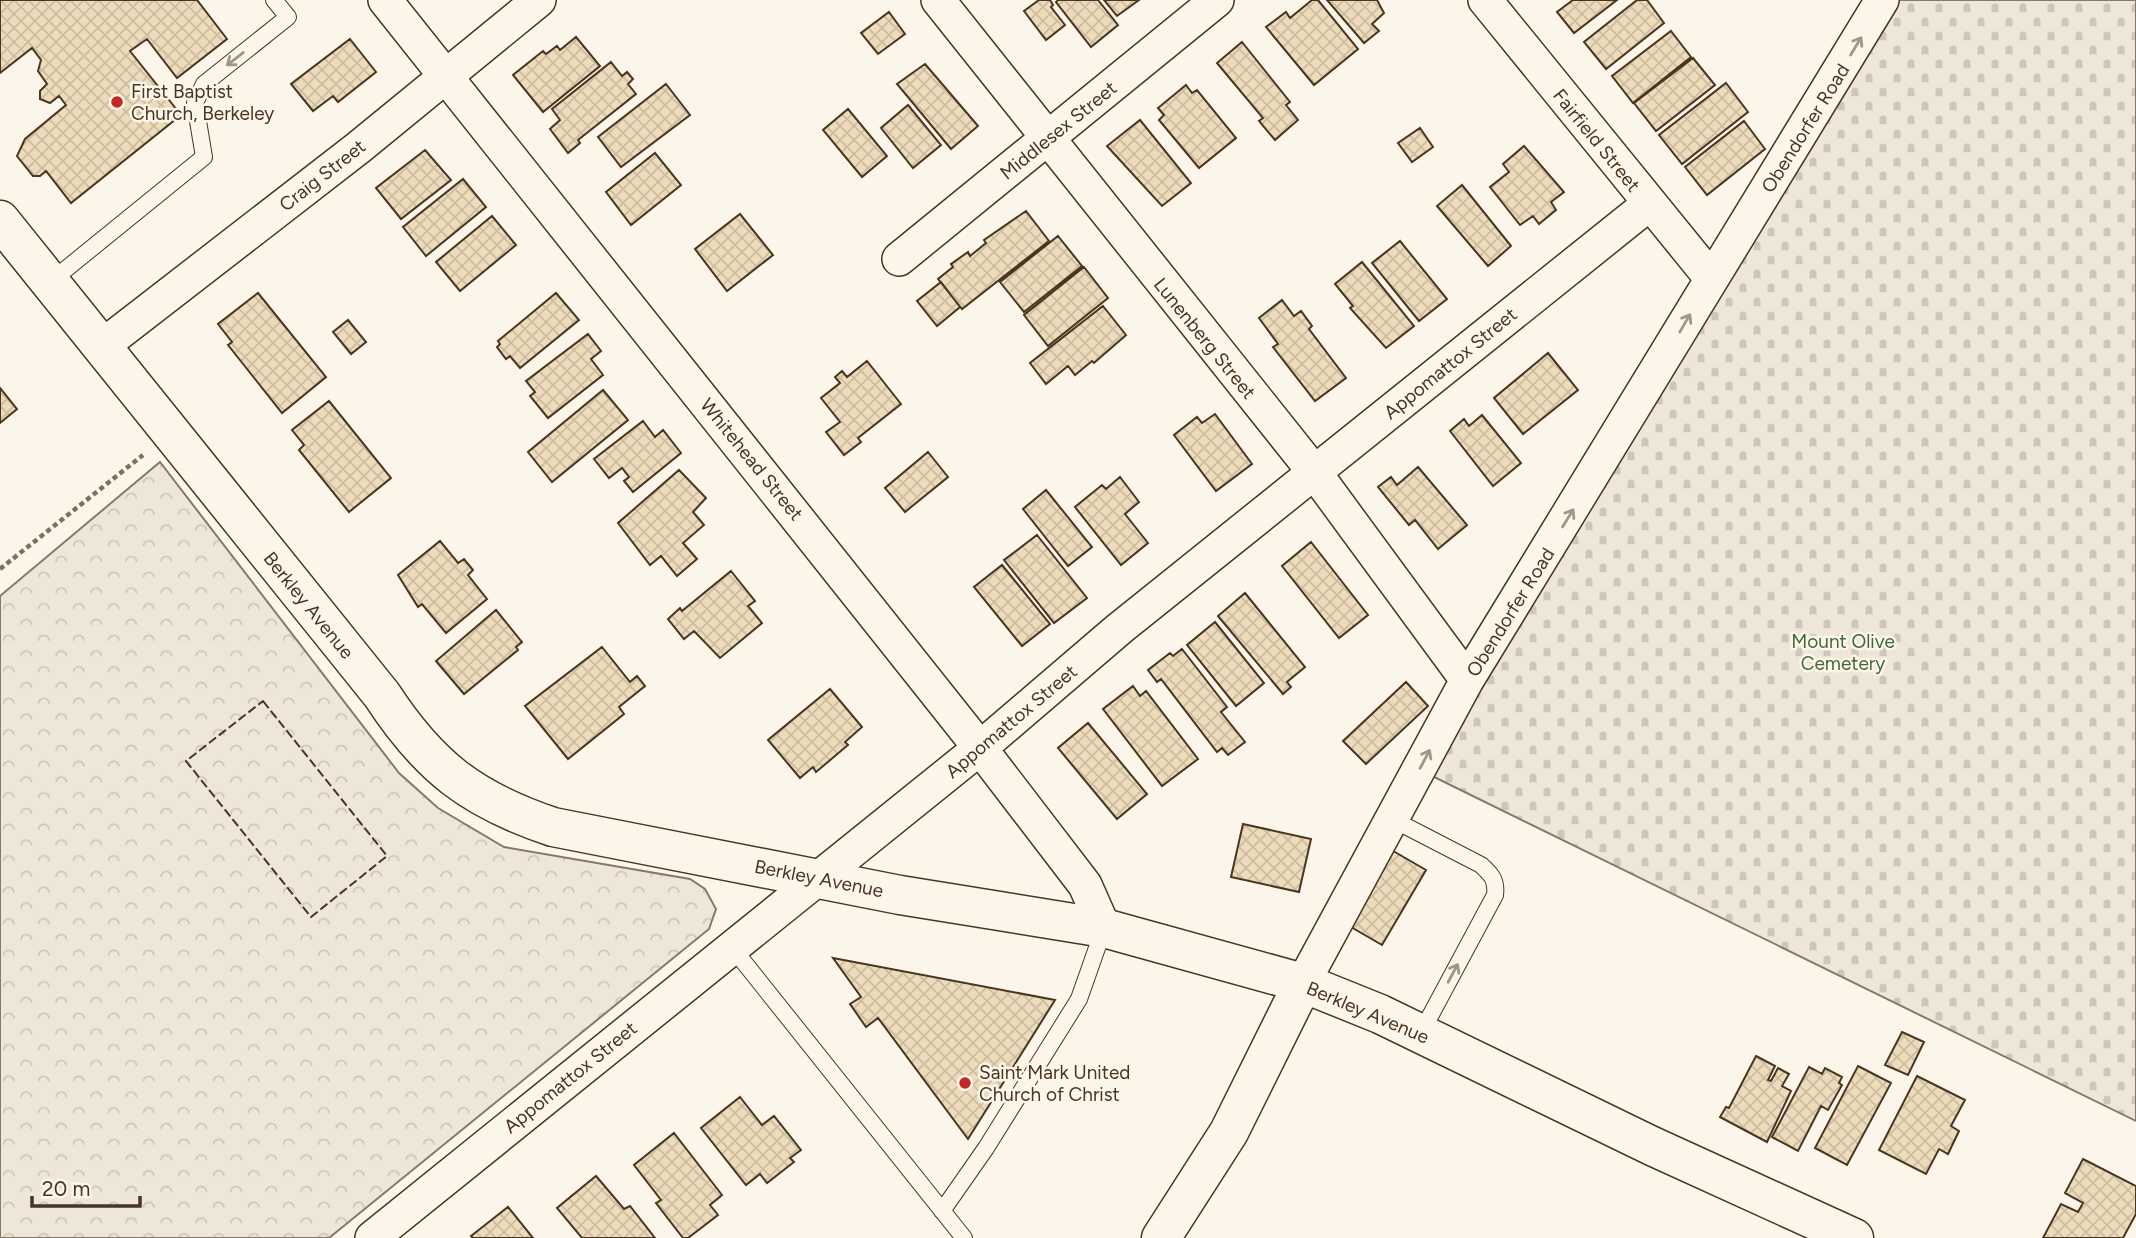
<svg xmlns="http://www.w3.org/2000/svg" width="2136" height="1238" font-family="Figtree,sans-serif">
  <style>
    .cemetery { fill: url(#cemetery-stones); stroke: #887966; stroke-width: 2 }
    .park { fill: url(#park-crowns); stroke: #887966; stroke-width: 2 }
    .building { fill: url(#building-cross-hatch); stroke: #4a3520; stroke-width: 2 }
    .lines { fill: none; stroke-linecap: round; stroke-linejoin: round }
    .service-casing { stroke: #4a3520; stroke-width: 18 }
    .minor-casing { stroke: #4a3520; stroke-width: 36 }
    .tertiary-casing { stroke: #4a3520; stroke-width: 41 }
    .path { stroke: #7f6f5c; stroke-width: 4.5; stroke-dasharray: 5 3.5; stroke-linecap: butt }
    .service { stroke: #fbf6e9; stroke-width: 16 }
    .minor { stroke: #fbf6e9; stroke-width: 33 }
    .tertiary { stroke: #fbf6e9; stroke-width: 38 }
    .fence { stroke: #4a3520; stroke-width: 2; stroke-dasharray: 9 3.5; stroke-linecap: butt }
    .oneway { stroke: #a29684 }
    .poi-dot { fill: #c62828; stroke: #fbf6e9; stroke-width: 2.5 }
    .labels { text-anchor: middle; stroke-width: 5; stroke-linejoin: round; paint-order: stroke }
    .poi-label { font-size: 19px; fill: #4a3520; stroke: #fbf6e9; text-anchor: start }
    .street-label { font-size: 19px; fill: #4a3520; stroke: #fbf6e9 }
    .park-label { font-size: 19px; fill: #436837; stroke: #fbf6e9 }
  </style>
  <defs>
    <pattern id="cemetery-stones" width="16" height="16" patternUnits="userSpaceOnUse" patternTransform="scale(1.75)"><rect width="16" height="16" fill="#ede6d9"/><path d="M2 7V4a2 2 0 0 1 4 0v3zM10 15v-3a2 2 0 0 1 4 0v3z" fill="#cdc6ba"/></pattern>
    <pattern id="park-crowns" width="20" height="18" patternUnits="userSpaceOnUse" patternTransform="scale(1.75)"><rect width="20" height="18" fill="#ede6d9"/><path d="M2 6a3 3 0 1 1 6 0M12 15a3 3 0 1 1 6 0" fill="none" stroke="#cdc6ba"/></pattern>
    <pattern id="building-cross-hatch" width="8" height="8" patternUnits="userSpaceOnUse" patternTransform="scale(1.75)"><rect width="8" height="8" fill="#ecdcbc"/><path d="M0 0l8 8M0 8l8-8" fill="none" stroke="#ccbda1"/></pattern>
  </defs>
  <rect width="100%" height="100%" fill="#fbf6e9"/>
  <path class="cemetery" d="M1899 0H2136V1121L1426 773Z"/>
  <path class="park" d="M160 462 399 773 438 808 504 847 690 879 705 889 716 909 709 929 329 1238H0V596Z"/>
  <path class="building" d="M0 0H197L227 39 177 78 147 39 130 51 181 115 71 203 46 171 40 176H33L17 156 25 139 66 105 59 96 50 103 40 99V91L47 84 38 71 41 60 32 48 0 73Z
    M1039 0H1050L1053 5 1051 7 1065 25 1046 40 1024 11Z
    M1058 0H1098L1118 25 1091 47 1056 2Z
    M1104 0H1139L1117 16Z
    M1312 0H1318L1358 49 1314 85 1266 27 1286 12 1290 18Z
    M1327 0H1377L1384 13 1372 24 1379 31 1364 43Z
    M1573 0H1617L1574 33 1557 12Z
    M1637 0H1647L1664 23 1606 69 1584 42Z
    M889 12 905 34 878 54 861 33Z
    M1671 31 1691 57 1633 103 1612 76Z
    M576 37 600 66 543 112 513 75 543 51 546 54 557 46 560 50Z
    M350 39 376 72 338 102 333 96 313 111 291 84Z
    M1242 42 1290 102 1286 105 1298 120 1275 140 1259 121 1263 118 1217 63Z
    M1693 58 1715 85 1656 131 1634 103Z
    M611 62 622 76 627 72 633 79 628 84 636 94 578 140 580 143 568 153 550 129 560 120 552 109Z
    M925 64 978 126 951 149 897 84Z
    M1726 83 1748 112 1682 164 1659 135Z
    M666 84 690 115 621 167 598 137Z
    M1186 85 1192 93 1197 90 1236 138 1199 168 1159 120 1164 115 1158 108Z
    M908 105 941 145 913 168 881 128Z
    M848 109 887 156 862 177 823 130Z
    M1140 120 1191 183 1162 206 1107 146Z
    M1744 121 1765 149 1707 195 1685 167Z
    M1420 128 1433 147 1412 162 1398 143Z
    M1524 146 1564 192 1551 202 1556 210 1539 224 1533 216 1520 225 1490 187 1509 172 1503 164Z
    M425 150 451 180 401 219 376 188Z
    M655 153 681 185 631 225 606 192Z
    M463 179 486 207 426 256 403 227Z
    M1462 185 1511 246 1488 266 1437 206Z
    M1026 211 1049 241 962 309 938 279 953 267 951 264 968 252 970 256 986 243 984 240Z
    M740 214 773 255 727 291 695 249Z
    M492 216 516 245 460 291 436 262Z
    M1058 236 1082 266 1024 312 1000 282Z
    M1400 241 1447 299 1419 321 1372 263Z
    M1362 262 1414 326 1386 348 1350 308 1353 306 1335 284Z
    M1084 267 1108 298 1048 346 1024 315Z
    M941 282 960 307 937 326 917 301Z
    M258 293 326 377 282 413 228 345 232 342 218 324Z
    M556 293 579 320 520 368 510 356 506 359 497 347 500 344 498 341Z
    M1282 300 1294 316 1301 311 1312 326 1309 329 1346 378 1315 401 1273 347 1278 344 1259 318Z
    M1103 306 1126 335 1094 363 1092 361 1075 375 1068 366 1046 384 1030 363Z
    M348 320 366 342 351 354 333 332Z
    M588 334 601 351 591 359 603 375 548 418 530 396 535 392 526 381Z
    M1548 353 1578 390 1523 434 1494 398Z
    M867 361 901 404 858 438 861 442 844 455 826 432 840 422 821 398 840 383 835 377 842 371 847 377Z
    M0 388 17 409 0 423Z
    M603 390 628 420 552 482 528 452Z
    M329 401 391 478 349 512 299 450 304 445 292 430Z
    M1215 414 1252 464 1216 491 1174 435 1197 417 1202 423Z
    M1482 415 1521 463 1493 486 1450 431 1464 419 1469 426Z
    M643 421 655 437 663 430 681 453 633 492 624 481 629 477 622 468 609 478 594 459Z
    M928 452 948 477 905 512 885 488Z
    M1418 467 1467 525 1438 549 1415 520 1409 525 1378 487 1391 477 1397 485Z
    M679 470 706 498 693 512 704 525 683 543 697 559 677 576 661 556 650 565 618 523Z
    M1120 477 1139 502 1125 514 1148 543 1121 565 1075 507 1102 485 1106 489Z
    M1046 490 1092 547 1068 566 1023 509Z
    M1037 535 1087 598 1054 623 1004 560Z
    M440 541 458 563 464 559 473 570 468 575 487 599 446 633 422 604 418 607 398 575Z
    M1311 542 1368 615 1339 638 1282 566Z
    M1002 565 1050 624 1022 646 974 587Z
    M731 571 755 601 748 606 762 623 720 658 694 631 684 639 668 619 680 608 682 611Z
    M1245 593 1305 667 1287 682 1291 687 1283 694 1218 616Z
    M496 610 522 642 516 647 518 650 464 694 436 661Z
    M1215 622 1264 683 1236 706 1187 645Z
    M602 647 630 682 637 676 645 686 619 707 624 714 568 759 525 706Z
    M1182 649 1227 707 1221 712 1245 742 1228 755 1222 748 1217 752 1161 679 1157 682 1148 670 1170 653 1173 656Z
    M1406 682 1428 706 1366 764 1343 741Z
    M1133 686 1140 696 1146 691 1198 759 1162 786 1103 709Z
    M830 689 862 727 845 742 848 745 816 772 813 767 800 778 768 740Z
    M1088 723 1147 794 1117 819 1058 748Z
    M1243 824 1311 839 1299 892 1231 877Z
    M1388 848 1426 870 1382 945 1344 923Z
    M833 958 1055 1000 968 1139 878 1018 866 1027 850 1004 861 997Z
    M1902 1032 1924 1042 1908 1075 1885 1065Z
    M1756 1056 1775 1066 1768 1080 1771 1081 1778 1068 1789 1074 1782 1086 1791 1091 1767 1142 1720 1117 1726 1107 1729 1108Z
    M1858 1066 1891 1083 1847 1165 1815 1148Z
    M1809 1067 1822 1074 1825 1068 1842 1077 1839 1083 1842 1085 1828 1110 1821 1106 1798 1151 1772 1137Z
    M1917 1076 1965 1100 1951 1126 1959 1131 1948 1154 1939 1149 1926 1174 1879 1150Z
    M740 1097 762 1125 774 1116 801 1150 790 1158 794 1162 767 1183 760 1174 746 1185 701 1128Z
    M674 1133 722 1195 710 1205 718 1215 688 1238H683L656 1203 661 1200 634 1165Z
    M2083 1159 2136 1186V1214L2123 1238H2043L2061 1204 2078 1212 2083 1203 2065 1193Z
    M596 1176 624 1209 630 1206 655 1238H582L557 1208Z
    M508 1207 533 1238H473L471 1236Z"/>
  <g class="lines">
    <g class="service-casing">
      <path id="service" d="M50 282 204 157 195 103 204 84 288 17 274 0
        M1392 819 1481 865C1491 874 1497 880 1495 895L1421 1033
        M731 946 964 1238
        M942 1211 986 1148 1079 999 1104 928"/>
    </g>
    <g class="minor-casing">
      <path id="minor" d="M385 0 980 748 1085 885 1104 928
        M938 0 1315 473 1467 680
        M1485 0 1711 278
        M899 259 1217 0
        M101 347 358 148 539 0
        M1303 983 1467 680 1882 0
        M372 1238 980 748 1119 629 1649 204"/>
    </g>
    <g class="tertiary-casing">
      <path id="tertiary" d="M0 220 382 695C429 767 472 800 553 827L900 895 1104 928 1303 983 1380 1014 1652 1146 1854 1238
        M1161 1238 1229 1132 1303 983"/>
    </g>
    <path class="path" d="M0 569 143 455"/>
    <use href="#service" class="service"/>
    <use href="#minor" class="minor"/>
    <use href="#tertiary" class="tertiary"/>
    <path class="fence" d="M263 701 387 856 311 917 186 761Z"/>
  </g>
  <defs><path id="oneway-shaft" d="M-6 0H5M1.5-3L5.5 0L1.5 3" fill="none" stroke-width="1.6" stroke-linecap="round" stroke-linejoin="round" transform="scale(1.75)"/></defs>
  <g class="oneway">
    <use href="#oneway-shaft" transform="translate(1856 46) rotate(-59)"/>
    <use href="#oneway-shaft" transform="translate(235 59) rotate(142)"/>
    <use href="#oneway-shaft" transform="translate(1685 323) rotate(-60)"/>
    <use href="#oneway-shaft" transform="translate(1568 518) rotate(-58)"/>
    <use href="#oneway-shaft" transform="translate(1425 759) rotate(-62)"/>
    <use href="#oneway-shaft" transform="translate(1453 973) rotate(-62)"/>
  </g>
  <g class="poi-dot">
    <circle cx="117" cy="102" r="7"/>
    <circle cx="965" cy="1083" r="7"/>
  </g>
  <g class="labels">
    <g class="poi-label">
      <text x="131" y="98">First Baptist<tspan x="131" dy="22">Church, Berkeley</tspan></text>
      <text x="979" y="1079">Saint Mark United<tspan x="979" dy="22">Church of Christ</tspan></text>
    </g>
    <g class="street-label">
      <text transform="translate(1805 128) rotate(-58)" y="7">Obendorfer Road</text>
      <text transform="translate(1058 130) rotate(-39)" y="7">Middlesex Street</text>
      <text transform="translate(1597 140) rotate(51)" y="7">Fairfield Street</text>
      <text transform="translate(322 175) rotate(-38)" y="7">Craig Street</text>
      <text transform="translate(1205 338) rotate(51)" y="7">Lunenberg Street</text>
      <text transform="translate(1450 363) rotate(-39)" y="7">Appomattox Street</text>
      <text transform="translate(752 459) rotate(51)" y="7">Whitehead Street</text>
      <text transform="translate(309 605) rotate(51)" y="7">Berkley Avenue</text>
      <text transform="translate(1510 612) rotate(-58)" y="7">Obendorfer Road</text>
      <text transform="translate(1011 721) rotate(-40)" y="7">Appomattox Street</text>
      <text transform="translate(819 878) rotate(11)" y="7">Berkley Avenue</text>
      <text transform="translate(1368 1012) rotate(23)" y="7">Berkley Avenue</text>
      <text transform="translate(570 1077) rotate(-39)" y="7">Appomattox Street</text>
    </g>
    <g class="park-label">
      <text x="1843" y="648">Mount Olive<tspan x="1843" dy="22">Cemetery</tspan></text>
    </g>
  </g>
  <path d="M32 1196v10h108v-10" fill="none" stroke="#4a3520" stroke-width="3.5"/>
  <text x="42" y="1196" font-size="21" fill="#4a3520" stroke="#fbf6e9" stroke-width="5" paint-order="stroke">20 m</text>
</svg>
